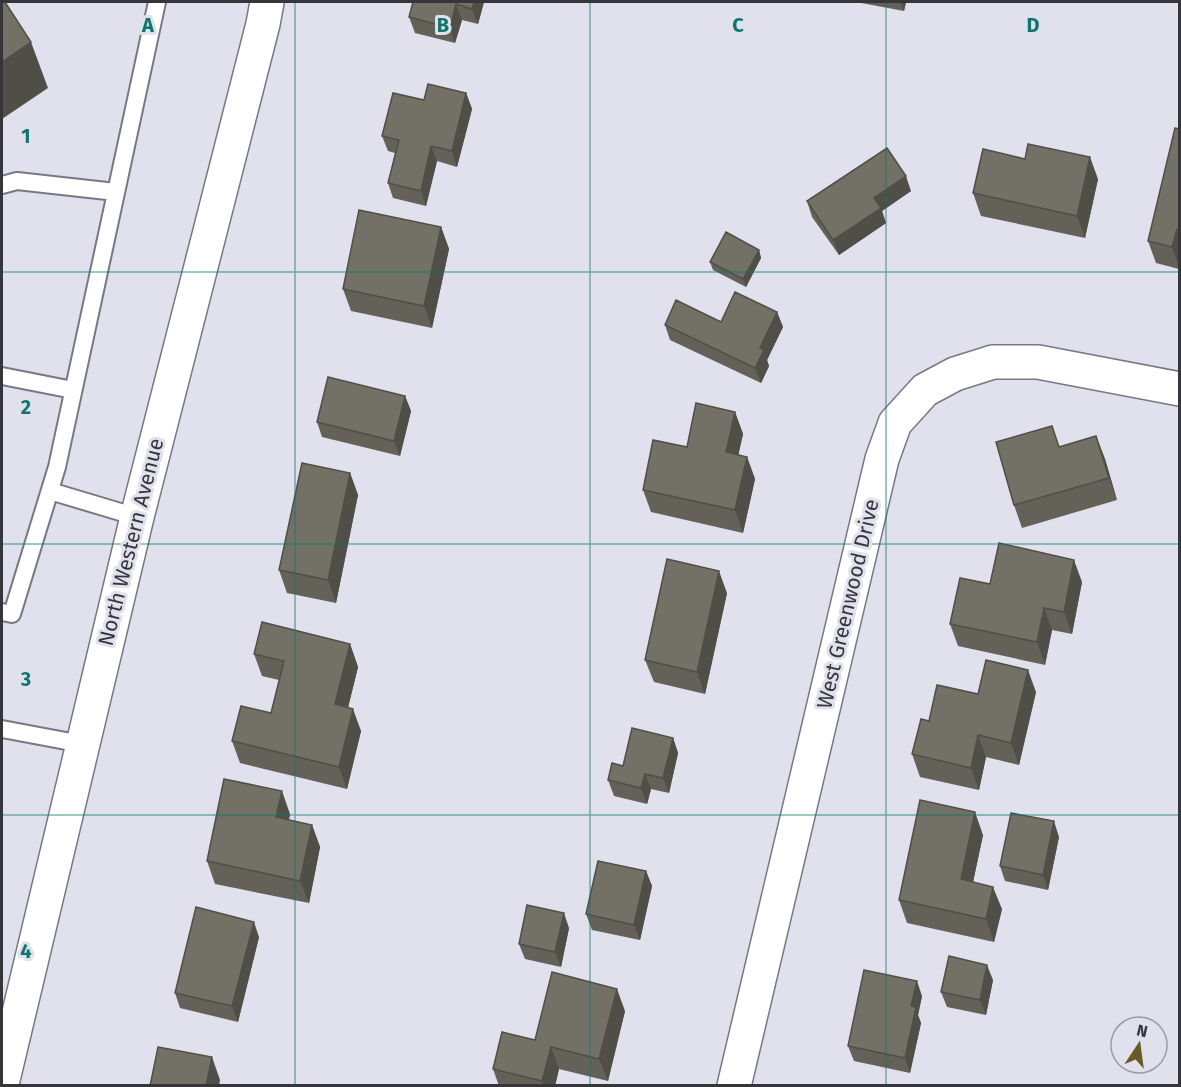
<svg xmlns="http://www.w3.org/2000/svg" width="1181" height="1087" font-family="'Fira Sans',sans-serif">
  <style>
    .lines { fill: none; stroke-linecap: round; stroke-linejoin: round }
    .lane-casing { stroke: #787884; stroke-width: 20 }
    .street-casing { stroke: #787884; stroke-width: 36 }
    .lane { stroke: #fff; stroke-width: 16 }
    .street { stroke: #fff; stroke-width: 33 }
    .wall { fill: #636158 }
    .shaded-wall { fill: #504f47 }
    .building { fill: #737166; stroke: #504f47; stroke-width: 1.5 }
    .grid { fill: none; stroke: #0f766e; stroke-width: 1.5; stroke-opacity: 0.55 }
    .labels { text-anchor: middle; stroke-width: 6; stroke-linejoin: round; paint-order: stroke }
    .street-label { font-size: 21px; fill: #35353a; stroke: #e1e1ee }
    .grid-label { font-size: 20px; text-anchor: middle; font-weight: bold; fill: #0f766e; stroke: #e1e1ee; stroke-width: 6; stroke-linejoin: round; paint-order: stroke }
  </style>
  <rect width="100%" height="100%" fill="#e1e1ee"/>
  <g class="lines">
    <g class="lane-casing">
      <path id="lane" d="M2 185 17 181 116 192
        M2 376 73 390
        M50 491 137 517
        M2 612 12 614 57 467 157 2
        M2 729 82 744"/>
    </g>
    <g class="street-casing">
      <path id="street" d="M2 1084 137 517 263 24 267 2
        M734 1086 882 459 895 423 925 390 955 374 993 362H1038L1180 389"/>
    </g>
    <use href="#lane" class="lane"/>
    <use href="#street" class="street"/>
  </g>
  <path class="wall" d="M413 2H484L478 24 462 20 455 43 415 33 409 17Z
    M856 2H906L904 11Z
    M466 93 472 109 457 167 437 161 426 206 393 198 388 183 395 153 388 151 382 136 424 100Z
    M1179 129V269L1156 263 1148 241Z
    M1098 179 1085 238 981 216 973 193Z
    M911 191 882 211 886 223 839 255 812 217 807 201Z
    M441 227 449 249 432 328 351 311 343 289Z
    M759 250 761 258 746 287 713 270 710 262Z
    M777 312 783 327 767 360 769 366 761 383 670 340 665 325 721 322Z
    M405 396 411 411 400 456 322 437 317 422Z
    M735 412 743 434 738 455 747 457 755 479 743 533 651 512 643 490 687 447Z
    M1096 436 1105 459 1117 500 1022 528 1014 505Z
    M350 473 358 495 336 603 287 593 279 570Z
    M1082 582 1072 634 1052 630 1045 665 958 646 950 624 990 584Z
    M727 593 705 694 654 682 645 660Z
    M350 644 358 667 348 708 361 731 347 789 240 763 232 741 271 713 279 680 262 676 254 654Z
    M1036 692 1019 765 986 757 979 790 920 777 912 754 929 721 978 694Z
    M673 738 678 753 669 793 651 789 647 804 614 796 608 780 623 766Z
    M290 814 289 820 312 825 320 847 309 903 215 884 207 861Z
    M983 835 973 882 1002 909 994 942 907 923 899 900Z
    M1059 837 1048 890 1005 881 1000 866Z
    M646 871 652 886 640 940 592 930 586 914Z
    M569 928 561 967 525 959 519 944Z
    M259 937 238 1022 180 1008 175 993Z
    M993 980 986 1015 947 1007 941 992Z
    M922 996 918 1015 921 1023 910 1073 854 1061 848 1046Z
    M625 1011 608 1081 559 1069 555 1086H499L493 1069 535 1040Z"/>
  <path class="shaded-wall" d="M474 2H484L478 24 472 9Z
    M901 2H906L904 11 901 3Z
    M456 4 462 20 455 43 450 28Z
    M31 42 48 88 2 119V62Z
    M466 93 472 109 457 167 452 151Z
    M431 146 437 161 426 206 421 191Z
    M1090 157 1098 179 1085 238 1077 216Z
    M906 176 911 191 882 211 886 223 839 255 833 240 874 198Z
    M441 227 449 249 432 328 424 306Z
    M1177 229 1179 237V267L1172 247Z
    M759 250 761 258 746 287 743 279Z
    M777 312 783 327 767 360 769 366 761 383 755 368 760 348Z
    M405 396 411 411 400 456 394 441Z
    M735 412 743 434 734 475 726 452Z
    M1096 436 1105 459 1117 500 1109 478Z
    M747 457 755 479 743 533 735 510Z
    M350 473 358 495 336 603 328 580Z
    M1074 560 1082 582 1072 634 1064 612Z
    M719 571 727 593 705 694 697 672Z
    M1044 608 1052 630 1045 665 1037 642Z
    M350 644 358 667 343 727 335 704Z
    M1028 670 1036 692 1019 765 1011 743Z
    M353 709 361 731 347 789 339 767Z
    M978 735 986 757 979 790 971 768Z
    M673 738 678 753 669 793 663 778Z
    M645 774 651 789 647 804 641 788Z
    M282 791 290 814 284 840 276 817Z
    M975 812 983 835 969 901 961 879Z
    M1054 821 1059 837 1048 890 1043 875Z
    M312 825 320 847 309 903 300 881Z
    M646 871 652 886 640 940 634 925Z
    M993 887 1002 909 994 942 986 919Z
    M564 913 569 928 561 967 555 952Z
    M254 922 259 937 238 1022 232 1006Z
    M987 965 993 980 986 1015 980 1000Z
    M917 981 922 996 918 1015 921 1023 910 1073 905 1058 911 1006Z
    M617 989 625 1011 608 1081 599 1059Z
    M551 1047 559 1069 555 1086H544L542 1081Z
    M212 1057 220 1080 219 1086H206Z"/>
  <path class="building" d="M2 2H5L31 42 2 62Z
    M413 2H474L472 9 456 4 450 28 409 17Z
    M428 84 466 93 452 151 431 146 421 191 388 183 399 140 382 136 393 93 424 100Z
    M1175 128 1179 129V230L1177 229 1172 247 1148 241Z
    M1028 144 1090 157 1077 216 973 193 983 149 1025 159Z
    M887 148 906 176 874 198 881 208 833 240 807 201Z
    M359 210 441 227 424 306 343 289Z
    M726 232 759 250 743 279 710 262Z
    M735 292 777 312 760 348 764 350 755 368 665 325 676 300 721 322Z
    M328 377 405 396 394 441 317 422Z
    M696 403 735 412 726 452 747 457 735 510 643 490 653 440 687 447Z
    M1052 426 1059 447 1096 436 1109 478 1014 505 996 442Z
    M302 463 350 473 328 580 279 570Z
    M999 543 1074 560 1064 612 1044 608 1037 642 950 624 960 578 990 584Z
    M667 559 719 571 697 672 645 660Z
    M262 622 350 644 335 704 353 709 339 767 232 741 241 706 271 713 284 661 254 654Z
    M986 660 1028 670 1011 743 978 735 971 768 912 754 921 719 929 721 937 685 978 694Z
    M632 728 673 738 663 778 645 774 641 788 608 780 612 763 623 766Z
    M224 779 282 791 276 817 312 825 300 881 207 861Z
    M920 800 975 812 961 879 993 887 986 919 899 900Z
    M1011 813 1054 821 1043 875 1000 866Z
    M598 861 646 871 634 925 586 914Z
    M527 905 564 913 555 952 519 944Z
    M196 907 254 922 232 1006 175 993Z
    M949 956 987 965 980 1000 941 992Z
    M864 970 917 981 911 1006 916 1007 905 1058 848 1046Z
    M552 972 617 989 599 1059 551 1047 542 1081 493 1069 502 1032 535 1040Z
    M158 1047 212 1057 206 1086H150Z"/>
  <path class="grid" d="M295 2V1086M590 2V1086M886 2V1086M2 272H1180M2 544H1180M2 815H1180"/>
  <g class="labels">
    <g class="street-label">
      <text transform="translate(131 542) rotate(-76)" y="7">North Western Avenue</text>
      <text transform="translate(848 604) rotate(-77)" y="7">West Greenwood Drive</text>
    </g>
  </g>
  <g class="grid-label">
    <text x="148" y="32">A</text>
    <text x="443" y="32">B</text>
    <text x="738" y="32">C</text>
    <text x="1033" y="32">D</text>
    <text x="26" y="143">1</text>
    <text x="26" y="414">2</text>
    <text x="26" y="686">3</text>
    <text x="26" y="958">4</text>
  </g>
  <rect width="1181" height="1087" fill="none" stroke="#35353a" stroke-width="6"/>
  <g transform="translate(1139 1045) rotate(13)"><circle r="28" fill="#e1e1ee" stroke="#9c9ca6" stroke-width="1.5"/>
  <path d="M0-4.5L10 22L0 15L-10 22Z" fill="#655b27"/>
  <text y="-9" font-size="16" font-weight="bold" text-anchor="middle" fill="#35353a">N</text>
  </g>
</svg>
